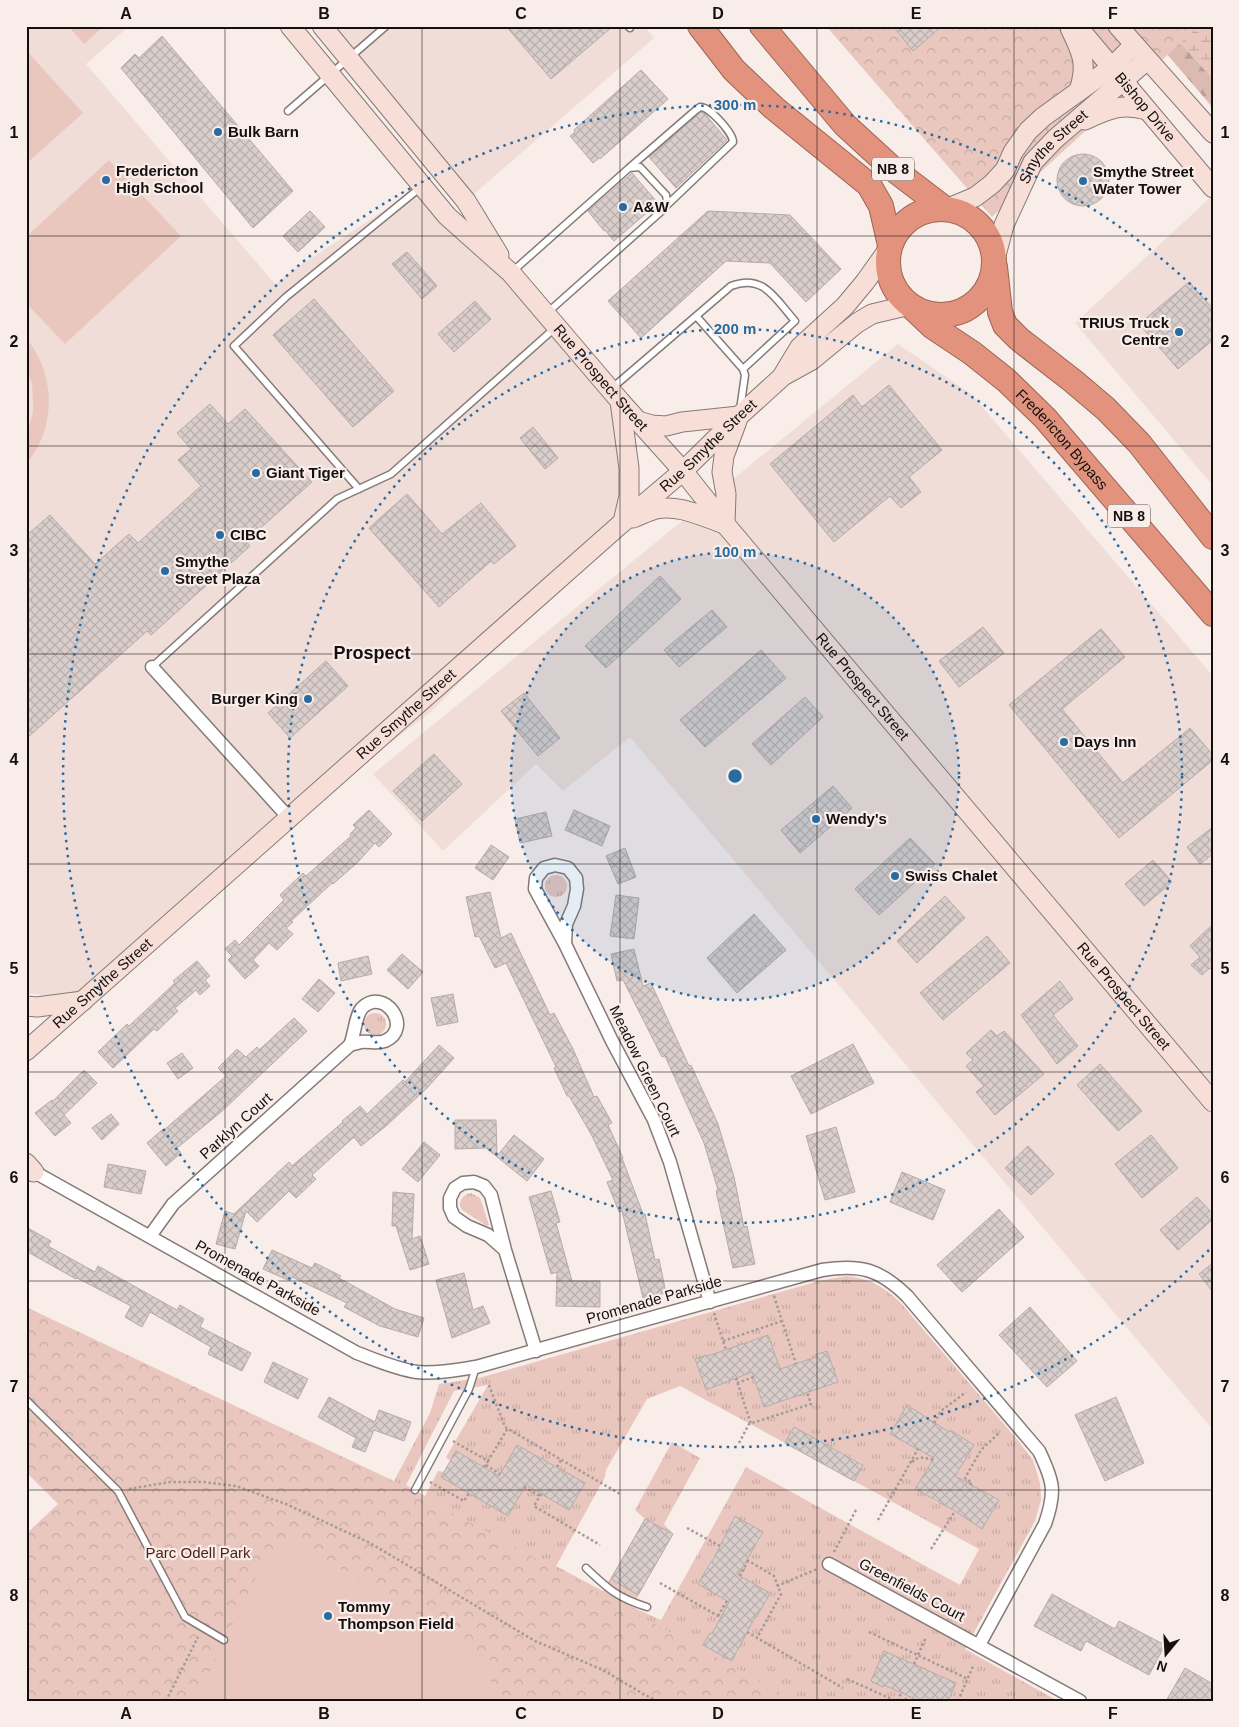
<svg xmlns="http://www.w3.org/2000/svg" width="1239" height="1727" font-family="Helvetica,sans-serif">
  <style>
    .built { fill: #f0ddd7 }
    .grass { fill: url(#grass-tufts); fill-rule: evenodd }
    .forest { fill: url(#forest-firs) }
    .wetland { fill: url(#wetland-marsh) }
    .park { fill: url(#park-crowns) }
    .pitch { fill: #e9c7be }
    .building { fill: url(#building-cross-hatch); stroke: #b5aba8 }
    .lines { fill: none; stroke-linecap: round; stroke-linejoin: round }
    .lane-casing { stroke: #847a78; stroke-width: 9 }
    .street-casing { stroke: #847a78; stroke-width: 15 }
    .secondary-casing { stroke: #847a78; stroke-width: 21 }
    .highway-casing { stroke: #9a6556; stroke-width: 26 }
    .path { stroke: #a49b99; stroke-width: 2.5; stroke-dasharray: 2.5 2.5; stroke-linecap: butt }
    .lane { stroke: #fff; stroke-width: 6 }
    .street { stroke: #fff; stroke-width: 12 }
    .secondary { stroke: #f7dfd8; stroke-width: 19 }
    .highway { stroke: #e3937d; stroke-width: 24 }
    .grid { fill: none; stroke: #13100f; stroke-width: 1; stroke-opacity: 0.55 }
    .ring { fill: none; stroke: #286ba1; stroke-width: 2.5; stroke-dasharray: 2.5 5 }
    .poi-dot { fill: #286ba1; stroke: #f9edea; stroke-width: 2 }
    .labels { text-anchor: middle; stroke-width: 4.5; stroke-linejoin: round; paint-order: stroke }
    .shield { fill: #f9edea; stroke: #585251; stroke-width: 1 }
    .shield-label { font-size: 14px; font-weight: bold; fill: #13100f }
    .street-label { font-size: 15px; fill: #13100f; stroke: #f9edea }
    .poi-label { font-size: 15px; font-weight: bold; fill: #13100f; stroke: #f9edea; text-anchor: start }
    .park-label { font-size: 15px; fill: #4f2317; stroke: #f9edea }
    .quarter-label { font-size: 18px; font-weight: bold; fill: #13100f; stroke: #f9edea }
    .centre { fill: #286ba1; stroke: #f9edea; stroke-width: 2.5 }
    .ring-label { font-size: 15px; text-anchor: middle; font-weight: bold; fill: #286ba1; stroke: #f9edea; stroke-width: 4.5; stroke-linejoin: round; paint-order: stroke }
    .neatline { fill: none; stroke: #13100f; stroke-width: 2 }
    .grid-label { font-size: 16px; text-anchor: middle; font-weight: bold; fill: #13100f }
  </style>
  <defs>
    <pattern id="grass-tufts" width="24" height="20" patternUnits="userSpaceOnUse" patternTransform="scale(1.25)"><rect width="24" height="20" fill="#e9c7be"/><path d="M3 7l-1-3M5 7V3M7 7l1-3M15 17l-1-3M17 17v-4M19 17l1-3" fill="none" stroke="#c7aaa2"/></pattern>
    <pattern id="forest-firs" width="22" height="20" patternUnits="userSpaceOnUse" patternTransform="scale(1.25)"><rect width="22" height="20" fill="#dbbab1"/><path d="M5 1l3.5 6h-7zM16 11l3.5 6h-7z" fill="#bb9f97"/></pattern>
    <pattern id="wetland-marsh" width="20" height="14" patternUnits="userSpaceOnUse" patternTransform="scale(1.25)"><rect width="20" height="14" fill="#e9c7be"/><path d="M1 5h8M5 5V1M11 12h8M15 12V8" fill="none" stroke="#c7aaa2"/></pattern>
    <pattern id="park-crowns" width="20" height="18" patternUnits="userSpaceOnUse" patternTransform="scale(1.25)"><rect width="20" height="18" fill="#e9c7be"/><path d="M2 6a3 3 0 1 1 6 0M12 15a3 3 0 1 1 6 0" fill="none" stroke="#c7aaa2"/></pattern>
    <pattern id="building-cross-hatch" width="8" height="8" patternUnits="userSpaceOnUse" patternTransform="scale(1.25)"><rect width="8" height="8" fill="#d9cecb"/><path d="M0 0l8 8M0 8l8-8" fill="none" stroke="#b9b0ad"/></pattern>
  </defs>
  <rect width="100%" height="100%" fill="#f9edea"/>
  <path class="built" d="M26 26H129L86 64 275 284 296 268 422 186 623 410 636 446 638 465 636 486 617 521 430 713 289 818 83 1001 26 993Z
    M322 26H644L654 38 466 201Z
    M1213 195V486L1075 323Z
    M898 344 971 394 1213 676V1430L630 737 563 791 536 764 443 851 373 774Z"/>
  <path class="grass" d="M545 886a11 11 0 1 1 22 0a11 11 0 1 1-22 0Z
    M364 1024a11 11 0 1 1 22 0a11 11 0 1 1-22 0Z
    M471 1193 480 1198 489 1225 487 1226 462 1210 460 1206C460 1199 464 1194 471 1193Z
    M846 1276C870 1279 881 1285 899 1301L1015 1437 1033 1460 1040 1483 1041 1500 1035 1521 965 1649 1058 1701H948L956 1683 911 1663 885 1683 899 1689 898 1692 904 1695 905 1692 918 1698 917 1701H793L394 1481 430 1413 439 1384 479 1378 819 1281ZM768 1335 781 1372 817 1360 815 1355 827 1351 837 1382 790 1394 791 1398 764 1407 751 1370 717 1381 718 1386 706 1390 695 1359 707 1355 709 1359 745 1347 744 1343ZM488 1385 446 1457 450 1461 456 1451 486 1468 498 1478 517 1445 541 1458 552 1468 554 1465 560 1469 558 1472 573 1476 585 1483 569 1510 545 1493 544 1495 527 1483 508 1516 441 1477 444 1472 438 1471 425 1496 406 1485 454 1391ZM680 1386 822 1463 831 1447 863 1464 854 1481 979 1549 960 1585 746 1467 661 1620 632 1607 673 1534 664 1524 700 1458 672 1442 635 1510 645 1519 603 1591 556 1566 605 1477 606 1470 647 1399ZM907 1405 918 1412 916 1416 947 1434 950 1430 974 1445 954 1478 985 1497 987 1493 999 1500 982 1529 971 1522 973 1518 952 1510 941 1500 938 1503 916 1489 935 1455 890 1433ZM735 1517 763 1533 757 1544 753 1543 746 1555 749 1557 745 1564 742 1562 736 1574 770 1593 756 1618 753 1616 735 1647 739 1650 732 1661 703 1645 710 1633 714 1635 721 1622 719 1620 722 1615 724 1616 731 1603 698 1584 710 1561 714 1563 733 1530 729 1528Z"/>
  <path class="forest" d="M1143 26 1179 41 1213 79V108Z"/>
  <path class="wetland" d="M1164 26H1213V79L1179 41Z"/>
  <path class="park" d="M826 26H1199L992 217Z
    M26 1307 394 1481 796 1701H26V1534L58 1504 26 1472Z"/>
  <path class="pitch" d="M68 26H104L84 44Z
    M26 50 83 113 26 164Z
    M109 160 181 236 65 344 26 303V237Z
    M26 338C56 374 57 428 26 464V435L33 413V399L32 384 26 367Z
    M279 1541 292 1542 383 1593 495 1663 487 1701H195L259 1571Z"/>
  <path class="building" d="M506 26H613L551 79Z
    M893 26H942L913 51Z
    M162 36 293 191 253 228 121 68 135 54 139 58Z
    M641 70 668 99 600 159 599 158 593 163 570 136 575 132 574 130Z
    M701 112 705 114 727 140 676 188 649 157Z
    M1057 180a26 26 0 1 1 52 0a26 26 0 1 1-52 0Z
    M632 173 658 203 614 241 605 230 604 231 588 211Z
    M310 211 325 227 298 252 283 236Z
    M708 211 790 215 841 269 806 302 770 263 726 261 641 338 608 301Z
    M407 252 437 286 422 299 392 264Z
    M1189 282 1213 309V340L1178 369 1139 324Z
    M314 299 394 391 353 427 273 335Z
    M475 301 491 319 454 352 438 334Z
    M889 385 942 450 909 477 921 492 901 508 890 496 834 542 770 464 853 395 862 407Z
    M210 404 228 424 245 409 312 482 246 541 250 546 151 635 147 631 26 739V536L50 515 95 564 129 534 138 543 201 486 178 460 191 449 177 433Z
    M533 427 558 458 545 469 520 438Z
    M407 494 442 534 481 503 516 546 494 564 491 561 439 607 369 528Z
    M660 576 681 599 606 668 585 646Z
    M712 610 727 627 679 667 664 650Z
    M983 627 1004 653 959 687 939 661Z
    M1101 629 1125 657 1062 709 1123 783 1190 728 1213 755V760L1119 838 1009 705Z
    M761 650 786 678 705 747 680 720Z
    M326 661 348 686 290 738 268 713Z
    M524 693 560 738 538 756 501 711Z
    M805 697 823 717 771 765 752 744Z
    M434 754 462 784 422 821 393 791Z
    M833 786 852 808 800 853 781 830Z
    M369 810 392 834 379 847 375 843 357 863 333 884 332 883 291 921 293 922 286 928 293 934 277 950 269 943 253 960 259 966 245 979 228 960 232 956 225 949 235 940 239 945 284 900 280 895 303 873 306 876 351 836 350 834 356 828 353 825Z
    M574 810 610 826 602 846 565 830Z
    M546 812 552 836 520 843 515 819Z
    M1213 827V854L1200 864 1187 847Z
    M910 838 935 864 879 915 855 889Z
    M491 845 509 857 493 880 475 868Z
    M625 848 636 877 618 884 606 856Z
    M1153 860 1172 882 1144 906 1125 884Z
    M490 892 501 938 511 933 550 1015 554 1013 573 1049 594 1097 597 1096 612 1123 608 1125 623 1158H622L643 1214H645L655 1260 659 1259 666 1293 643 1298 622 1211 619 1212 607 1182 613 1180 591 1134 569 1096H567L554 1068 556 1067 506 963 495 968 479 936 475 937 466 897Z
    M616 895 639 898 634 939 610 936Z
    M945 896 965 918 917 963 897 941Z
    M754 914 786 950 737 993 707 958Z
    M1213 924V971L1210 968 1202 975 1191 965 1200 957 1190 946Z
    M987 936 1010 963 943 1020 920 993Z
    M634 949 643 986 651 983 689 1066 691 1065 718 1124 734 1177 744 1227 747 1226 755 1264 733 1268 716 1191 718 1190 704 1143 665 1056 662 1057 623 980 617 981 611 954Z
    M402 954 423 972 408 989 387 970Z
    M368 956 372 974 341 981 338 963Z
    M197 961 210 976 205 980 210 986 200 995 196 990 175 1008 178 1011 157 1031 154 1029 113 1068 98 1052 127 1024 129 1026 175 983 173 981Z
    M319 979 335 993 318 1012 302 999Z
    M1060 981 1073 999 1053 1015 1078 1046 1057 1064 1021 1015Z
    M453 994 458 1022 437 1026 431 998Z
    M294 1018 307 1031 221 1112 177 1148 181 1153 166 1166 147 1143 162 1130 163 1131 226 1076 218 1068 237 1049 246 1057 257 1047 259 1050Z
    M991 1030 997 1036 1004 1031 1044 1074 995 1115 976 1092 984 1086 966 1066 973 1060 966 1053Z
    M853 1044 874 1083 811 1114 791 1076Z
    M439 1045 454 1058 427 1088 386 1126 361 1146 354 1137 312 1175 316 1179 296 1198 289 1191 257 1222 246 1211 235 1249 216 1244 225 1211 234 1214 289 1162 292 1166 343 1122 342 1121 360 1106 367 1114 403 1080 405 1082Z
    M182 1053 193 1068 178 1079 167 1063Z
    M1100 1064 1142 1111 1118 1131 1077 1085Z
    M84 1070 97 1083 64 1115 71 1123 55 1136 35 1113 52 1100 53 1101Z
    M111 1114 119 1124 102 1140 92 1128Z
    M455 1120H496L497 1156 514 1135 544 1159 527 1181 486 1148 455 1149Z
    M836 1127 855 1192 825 1200 806 1136Z
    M1151 1135 1178 1168 1142 1198 1115 1164Z
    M424 1142 440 1155 418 1182 402 1169Z
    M1028 1146 1054 1174 1031 1195 1005 1168Z
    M108 1164 146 1171 141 1194 104 1187Z
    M902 1172 945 1190 933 1220 890 1202Z
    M551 1191 560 1222 556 1223 572 1281H600V1307L556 1306 557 1272 551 1274 529 1197Z
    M393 1192 414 1194 412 1239 420 1236 429 1264 410 1270 396 1226H392Z
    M1197 1197 1213 1214V1219L1178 1250 1160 1230Z
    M999 1209 1024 1237 962 1292 937 1265Z
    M26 1227 51 1241 48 1246 95 1272 98 1266 177 1310 180 1305 204 1319 200 1327 251 1353 242 1371 208 1354 211 1347 150 1312 142 1327 125 1317 131 1306 77 1278 76 1279 26 1251Z
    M272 1250 312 1268 315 1263 341 1276 339 1278 395 1309 424 1318 418 1337 380 1326 344 1307 347 1303 292 1277 290 1281 263 1269Z
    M1213 1263V1292L1199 1274Z
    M464 1273 473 1310 483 1306 490 1323 452 1338 436 1280Z
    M1030 1307 1077 1361 1047 1387 999 1335Z
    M768 1335 780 1369 816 1357 815 1355 827 1351 838 1382 764 1407 752 1372 706 1390 695 1359 707 1355 708 1356Z
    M273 1362 308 1379 298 1399 264 1382Z
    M329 1397 375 1422 379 1410 411 1422 404 1441 374 1430 365 1452 352 1447 356 1438 318 1417Z
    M1116 1397 1144 1463 1105 1481 1075 1415Z
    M907 1405 949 1432 950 1430 974 1445 955 1476 999 1500 982 1529 955 1511 915 1489 934 1458 890 1434Z
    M794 1427 863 1465 854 1481 785 1443Z
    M517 1445 585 1483 569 1510 526 1485 508 1516 441 1477 456 1451 499 1476Z
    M735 1516 763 1532 738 1575 770 1593 756 1618 755 1617 732 1661 703 1645 710 1633 712 1634 729 1602 698 1584 711 1561 712 1562Z
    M645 1519 673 1534 638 1595 611 1579Z
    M1052 1594 1115 1629 1119 1621 1165 1645 1149 1675 1086 1641 1081 1651 1034 1626Z
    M884 1651 956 1683 948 1701H919L884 1685 883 1687 871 1681Z
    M1185 1668 1213 1684V1701H1166Z"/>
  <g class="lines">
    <g class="lane-casing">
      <path id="lane" d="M628 26 630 28
        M288 111 386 26
        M629 168 696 110 700 107C709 106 733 133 733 142L666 206
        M513 271 629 168 640 167 666 195 667 201 664 209 547 313
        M697 317 743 369 745 375 740 410
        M611 389 731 286C764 273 776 300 795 321L743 369
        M359 489 234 346 286 297 421 187
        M152 667 337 499 391 474 556 327
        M26 1400 118 1491 185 1617 224 1640
        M415 1490 469 1389 476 1367
        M586 1568C608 1589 618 1598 647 1607"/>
    </g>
    <g class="street-casing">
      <path id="street" d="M152 667 289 818
        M565 944 566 924 574 906 577 889 576 878 568 868 555 865 544 868 536 878 535 889 565 944 612 1041 654 1120 670 1162 710 1302
        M29 1169 357 1353C376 1360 396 1369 417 1372 436 1374 456 1370 476 1367L822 1270C861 1264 879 1269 907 1296L1039 1451C1054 1482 1056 1492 1045 1524L979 1645
        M150 1236 173 1204 350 1045C355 1034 355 1016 362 1008 384 986 414 1028 385 1041 377 1044 369 1041 361 1042 357 1043 353 1044 350 1045
        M505 1250 488 1235 467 1226 454 1217 450 1208V1198L455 1188 463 1183 474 1182 484 1186 491 1195 505 1250 536 1351
        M829 1564 1080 1701"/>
    </g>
    <g class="secondary-casing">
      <g id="secondary">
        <path id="s1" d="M290 26 447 216 511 273 620 401 683 471 725 524 1213 1102"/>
        <path d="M322 26 466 201 499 255"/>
        <path id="s2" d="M1077 26 1213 188"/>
        <path d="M1118 26 1213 133"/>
        <path d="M1070 28C1082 53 1088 63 1079 91"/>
        <path d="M1085 120C1108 109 1122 103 1147 110"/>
        <path d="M946 209 975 197 992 184 1005 170 1013 152 1028 131 1043 117 1111 68 1134 45"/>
        <path id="s3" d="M995 259 1004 225 1033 162 1055 139 1147 60"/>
        <path d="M783 375 800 347 845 306 865 282 890 247"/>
        <path d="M620 401 629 468V496L623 522"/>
        <path d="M638 421 652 425 666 426 682 422 739 416"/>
        <path d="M633 518C641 515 648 511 656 509 679 504 703 517 725 524"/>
        <path d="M725 524 726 494 722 472 724 456 737 421"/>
        <path d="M26 1006 37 1007 83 1001"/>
        <path id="s4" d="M26 1051 623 522 683 471 739 416 783 376 812 360 857 323 872 314 910 305"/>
        <path d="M26 1163 34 1172"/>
      </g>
    </g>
    <g class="highway-casing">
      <g id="highway">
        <path d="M700 26 734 70 774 108 869 185 881 206 890 245"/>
        <path d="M762 26 845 125 893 169 944 208"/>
        <circle cx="941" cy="262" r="53"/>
        <path d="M995 267 1000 312 1005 325 1019 339 1073 381 1106 409 1139 443 1213 537"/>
        <path id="s5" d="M912 307 933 327 972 353 1006 380 1045 418 1213 614"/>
      </g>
    </g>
    <path class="path" d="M774 1296 796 1364
      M714 1313 726 1350
      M723 1341 782 1321
      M736 1378 751 1424
      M737 1383 754 1377
      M489 1385 505 1427 620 1494
      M934 1423 941 1411 966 1392
      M453 1441 488 1461 508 1428
      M739 1443 749 1424 811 1404 807 1392
      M912 1462C919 1456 924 1457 933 1460
      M486 1465 500 1474
      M484 1467 488 1461
      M557 1467 561 1460
      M430 1482 464 1501 469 1493
      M970 1485 972 1483 965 1478 981 1450 1000 1432
      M524 1487 540 1496
      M129 1489 170 1482H203L236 1486 286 1504 370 1543 535 1641 603 1670 645 1695 658 1701
      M541 1494 534 1506 600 1545
      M878 1520 918 1449
      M687 1528 720 1546
      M931 1549 955 1511
      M834 1552 857 1508
      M747 1560 774 1576 781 1594 757 1638
      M740 1576 748 1561
      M660 1583 720 1617
      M777 1586 817 1569
      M718 1616 727 1601
      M747 1632 843 1688
      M869 1632 968 1679
      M914 1664 926 1637
      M847 1679 896 1701
      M166 1701 198 1637
      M898 1701 901 1693
      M906 1701V1699L911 1701
      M958 1701 974 1664"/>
    <use href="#lane" class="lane"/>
    <use href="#street" class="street"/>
    <use href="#secondary" class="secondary"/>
    <use href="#highway" class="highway"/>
  </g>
  <path class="grid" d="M225 26V1701M422 26V1701M620 26V1701M817 26V1701M1014 26V1701M26 236H1213M26 446H1213M26 654H1213M26 864H1213M26 1072H1213M26 1281H1213M26 1490H1213"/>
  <circle cx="735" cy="776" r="224" fill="#286ba1" fill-opacity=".12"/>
  <g class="ring">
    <circle cx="735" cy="776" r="224"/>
    <circle cx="735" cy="776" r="447"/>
    <path d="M1209 1250A671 671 0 1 1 1209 302"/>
  </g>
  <g class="poi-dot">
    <circle cx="218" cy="132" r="5"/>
    <circle cx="106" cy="180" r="5"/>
    <circle cx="1083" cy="181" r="5"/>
    <circle cx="623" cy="207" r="5"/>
    <circle cx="1179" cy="332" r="5"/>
    <circle cx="256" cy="473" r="5"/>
    <circle cx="220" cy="535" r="5"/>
    <circle cx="165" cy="571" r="5"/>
    <circle cx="308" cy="699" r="5"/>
    <circle cx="1064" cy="742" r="5"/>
    <circle cx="816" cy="819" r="5"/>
    <circle cx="895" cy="876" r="5"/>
    <circle cx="328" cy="1616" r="5"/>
  </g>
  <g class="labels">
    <g class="shield">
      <rect x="872" y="157.5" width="42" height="23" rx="4"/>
      <rect x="1108" y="504.5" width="42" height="23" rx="4"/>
    </g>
    <g class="shield-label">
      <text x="893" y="174">NB 8</text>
      <text x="1129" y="521">NB 8</text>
    </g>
    <g class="street-label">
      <text dy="5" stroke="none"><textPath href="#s2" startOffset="106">Bishop Drive</textPath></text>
      <text dy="5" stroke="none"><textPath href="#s3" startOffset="129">Smythe Street</textPath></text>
      <text dy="5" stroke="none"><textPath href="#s1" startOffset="470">Rue Prospect Street</textPath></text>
      <text dy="5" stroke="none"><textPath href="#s5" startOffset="201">Fredericton Bypass</textPath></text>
      <text dy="5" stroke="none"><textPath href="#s4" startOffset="912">Rue Smythe Street</textPath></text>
      <text dy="5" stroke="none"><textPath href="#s1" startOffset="875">Rue Prospect Street</textPath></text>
      <text dy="5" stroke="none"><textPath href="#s4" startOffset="508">Rue Smythe Street</textPath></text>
      <text dy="5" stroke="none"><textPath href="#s4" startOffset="102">Rue Smythe Street</textPath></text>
      <text dy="5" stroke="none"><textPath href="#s1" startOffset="1280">Rue Prospect Street</textPath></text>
      <text transform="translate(645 1071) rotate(64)" y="5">Meadow Green Court</text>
      <text transform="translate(236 1126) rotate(-42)" y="5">Parklyn Court</text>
      <text transform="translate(258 1278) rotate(29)" y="5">Promenade Parkside</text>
      <text transform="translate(654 1300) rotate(-16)" y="5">Promenade Parkside</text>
      <text transform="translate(912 1590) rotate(28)" y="5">Greenfields Court</text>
    </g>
    <g class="poi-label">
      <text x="228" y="137">Bulk Barn</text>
      <text x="116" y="176">Fredericton<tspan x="116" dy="17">High School</tspan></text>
      <text x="1093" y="177">Smythe Street<tspan x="1093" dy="17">Water Tower</tspan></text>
      <text x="633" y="212">A&amp;W</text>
      <text x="1169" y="328" text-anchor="end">TRIUS Truck<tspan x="1169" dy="17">Centre</tspan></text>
      <text x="266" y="478">Giant Tiger</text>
      <text x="230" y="540">CIBC</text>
      <text x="175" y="567">Smythe<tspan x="175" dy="17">Street Plaza</tspan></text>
      <text x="298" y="704" text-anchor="end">Burger King</text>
      <text x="1074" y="747">Days Inn</text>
      <text x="826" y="824">Wendy's</text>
      <text x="905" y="881">Swiss Chalet</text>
      <text x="338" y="1612">Tommy<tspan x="338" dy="17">Thompson Field</tspan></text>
    </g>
    <g class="park-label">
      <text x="198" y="1558">Parc Odell Park</text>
    </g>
    <g class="quarter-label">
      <text x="372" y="659">Prospect</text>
    </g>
  </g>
  <circle cx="735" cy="776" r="8" class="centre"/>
  <g class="ring-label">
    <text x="735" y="110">300 m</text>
    <text x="735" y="334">200 m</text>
    <text x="735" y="557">100 m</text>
  </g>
  <rect width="1239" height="1727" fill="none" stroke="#f9edea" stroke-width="55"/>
  <g transform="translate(1166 1654) rotate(198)" stroke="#f9edea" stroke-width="4" paint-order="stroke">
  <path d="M0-4L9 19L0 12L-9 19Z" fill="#13100f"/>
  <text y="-8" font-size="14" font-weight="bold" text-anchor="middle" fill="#13100f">N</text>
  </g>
  <rect x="28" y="28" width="1184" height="1672" class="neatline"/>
  <g class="grid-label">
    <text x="126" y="19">A</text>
    <text x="324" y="19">B</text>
    <text x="521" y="19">C</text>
    <text x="718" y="19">D</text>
    <text x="916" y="19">E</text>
    <text x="1113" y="19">F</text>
    <text x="14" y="138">1</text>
    <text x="1225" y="138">1</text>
    <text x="14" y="347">2</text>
    <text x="1225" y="347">2</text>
    <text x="14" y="556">3</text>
    <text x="1225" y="556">3</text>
    <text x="14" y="765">4</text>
    <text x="1225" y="765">4</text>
    <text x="14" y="974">5</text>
    <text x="1225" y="974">5</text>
    <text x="14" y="1183">6</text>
    <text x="1225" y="1183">6</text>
    <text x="14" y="1392">7</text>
    <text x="1225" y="1392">7</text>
    <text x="14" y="1601">8</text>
    <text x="1225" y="1601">8</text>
    <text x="126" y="1719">A</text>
    <text x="324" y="1719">B</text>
    <text x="521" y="1719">C</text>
    <text x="718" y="1719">D</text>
    <text x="916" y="1719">E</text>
    <text x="1113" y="1719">F</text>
  </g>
</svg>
